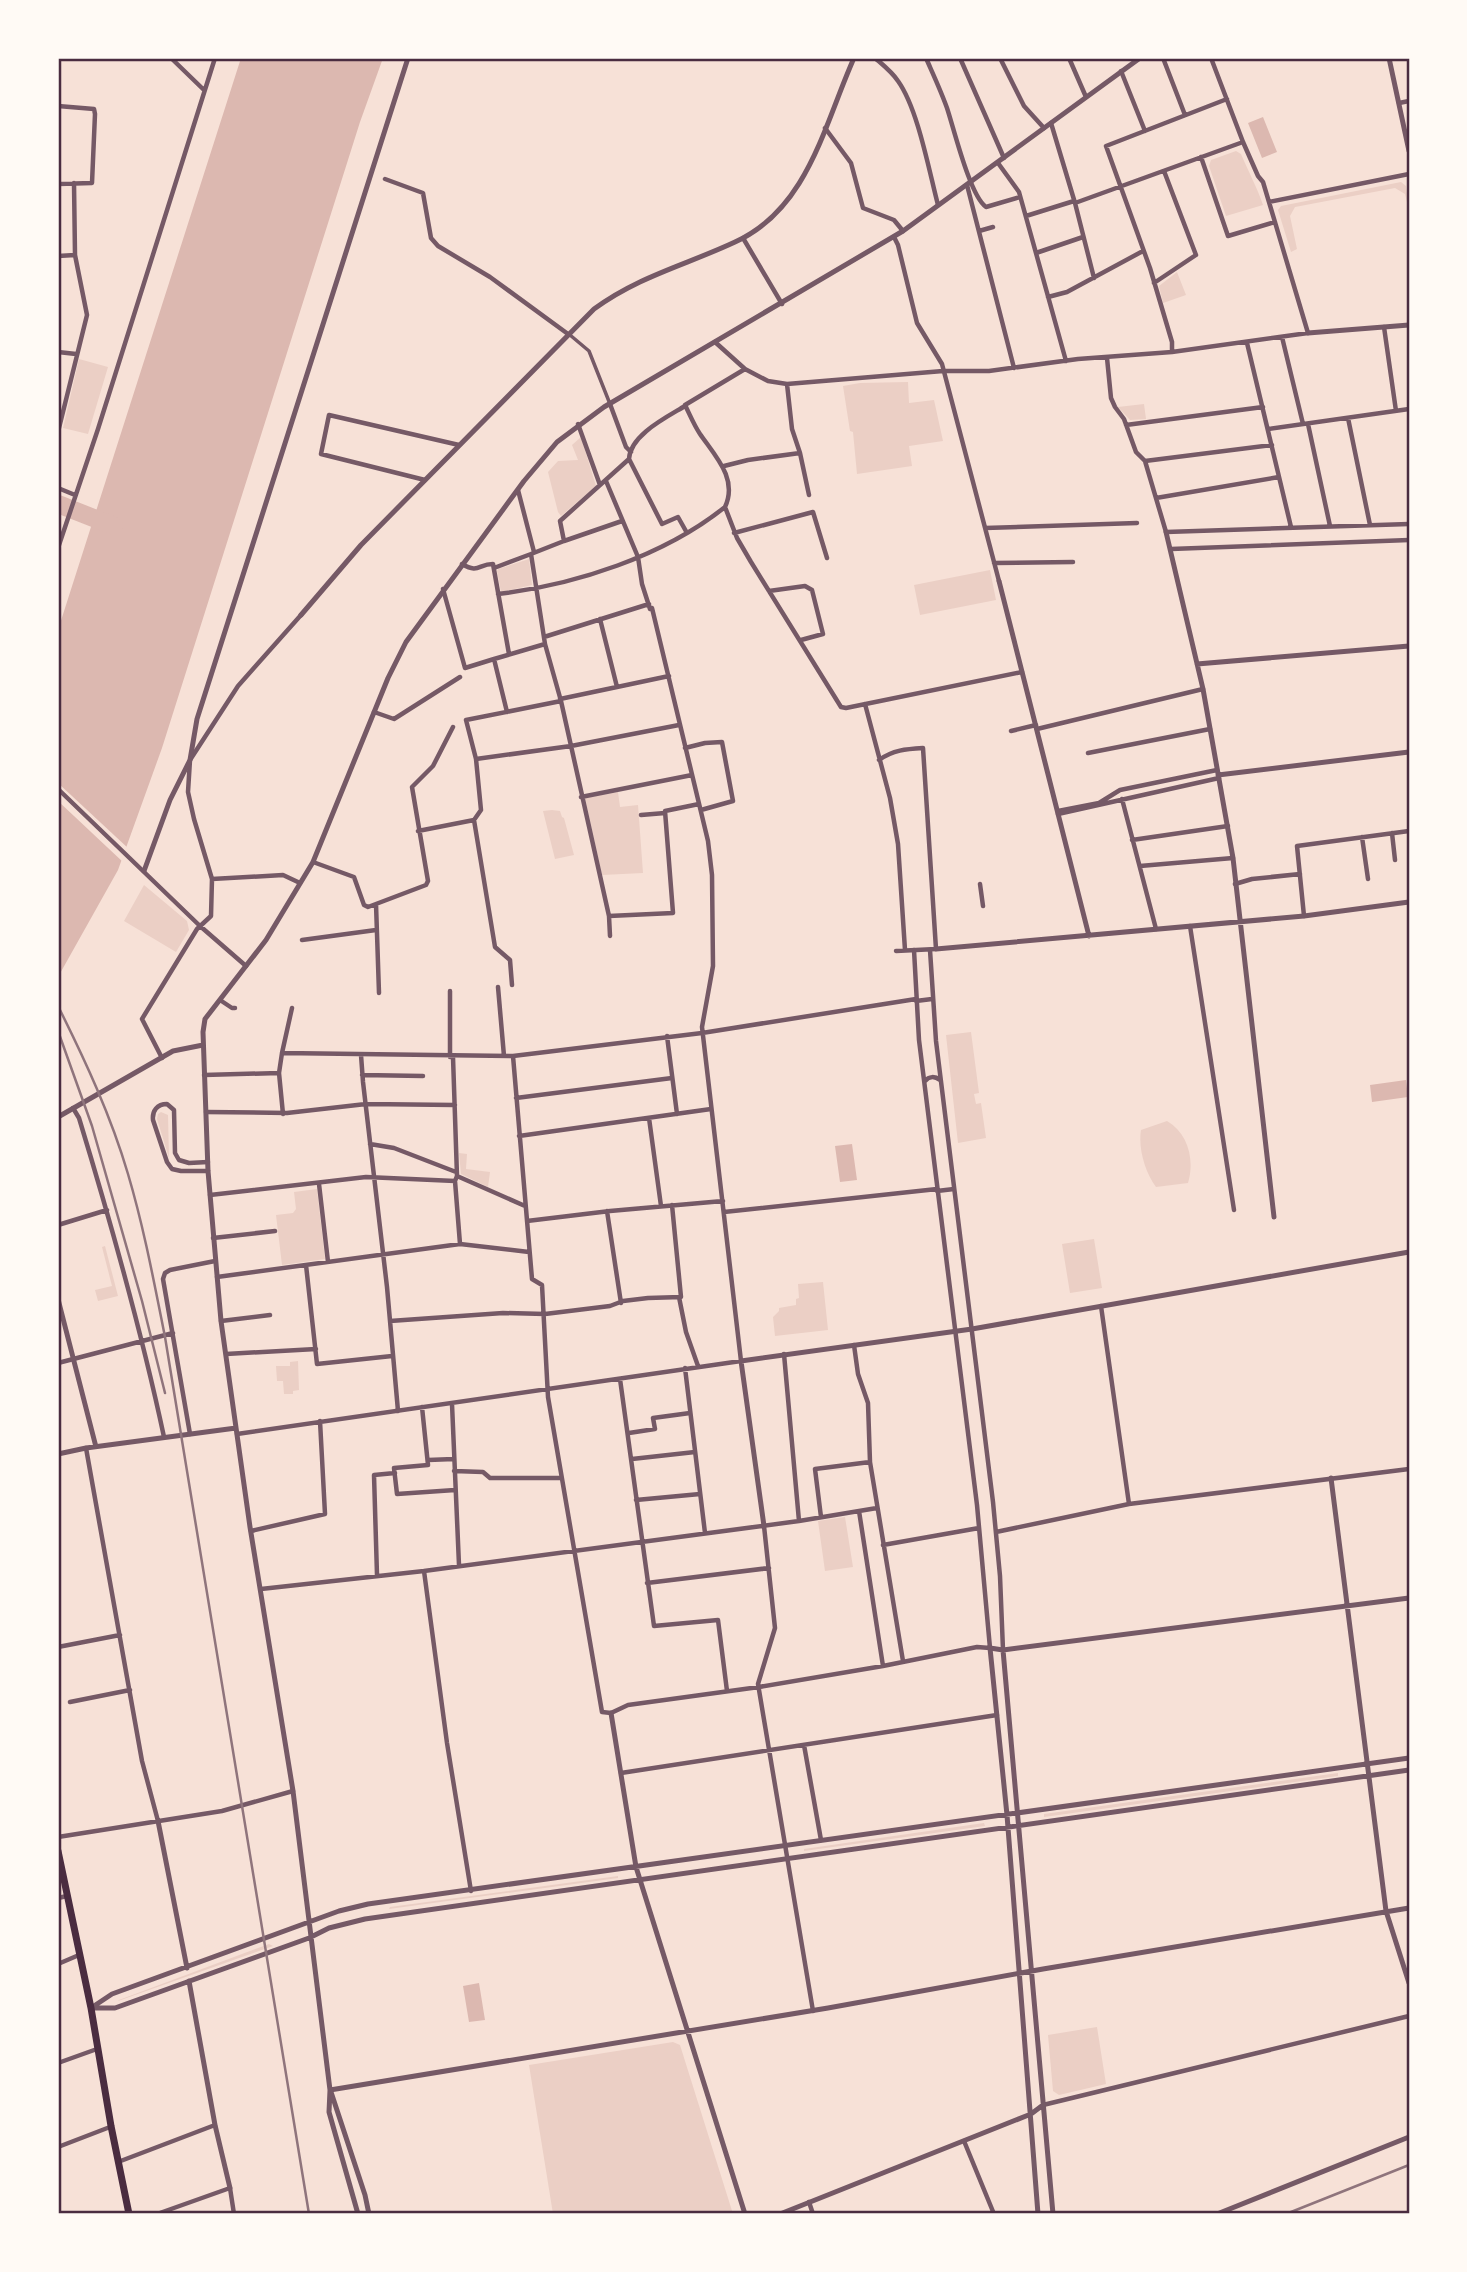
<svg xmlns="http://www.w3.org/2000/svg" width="1467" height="2272" font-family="Helvetica,sans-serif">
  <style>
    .green { fill: #ebcfc5 }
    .water { fill: #dcb8b0 }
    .pier { fill: #f7e1d7 }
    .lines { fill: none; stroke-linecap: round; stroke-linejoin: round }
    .river { stroke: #dcb8b0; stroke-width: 18 }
    .pedestrian { stroke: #755966; stroke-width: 3.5 }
    .minor { stroke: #755966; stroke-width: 4.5 }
    .tertiary { stroke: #755966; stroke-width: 5 }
    .trunk { stroke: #4a2c40; stroke-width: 7 }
    .rail { stroke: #8f747c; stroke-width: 2.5 }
    .neatline { fill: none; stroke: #4a2c40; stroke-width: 2.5 }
  </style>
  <rect width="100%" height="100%" fill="#f7e1d7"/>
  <path class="green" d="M1236 151 1241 154C1248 171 1257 187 1263 205L1226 216 1209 166 1211 160Z
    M1401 182 1406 186 1409 210 1405 194 1395 188 1295 207 1290 216 1297 249 1291 252 1278 210 1281 206Z
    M1177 272 1186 295 1163 303 1159 286Z
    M79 359 108 367 88 434 63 428Z
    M908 382 909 403 934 400 943 441 909 446 912 466 857 474 853 432 850 431 843 386 860 383Z
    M1144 404 1146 419 1130 420 1118 407Z
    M581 437 596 486 561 516 558 512 548 472 558 461 578 460 572 445Z
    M529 559 532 585 501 592 497 571 498 569Z
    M990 570 996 600 920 615 914 585Z
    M618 792 620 807 638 805 643 873 602 875 585 798Z
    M552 810 560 811 562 817 564 818 574 855 555 859 543 811Z
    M144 885 187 921 189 930 176 952 124 921Z
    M971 1032 979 1093 974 1094 976 1104 981 1103 986 1138 958 1143 946 1035Z
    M161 1112 168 1115 169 1158 157 1119 158 1114Z
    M1167 1121C1188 1133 1195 1160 1188 1183L1156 1187C1145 1172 1138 1148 1141 1130Z
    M459 1153 467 1154 466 1169 490 1172 488 1187 461 1174Z
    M317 1189 325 1259 282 1265 276 1215 293 1213 296 1209 294 1192Z
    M1094 1239 1102 1288 1070 1293 1062 1244Z
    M105 1246 118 1296 98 1301 95 1290 112 1286 102 1247Z
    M823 1282 828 1330 775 1336 773 1317 779 1311V1308L796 1305V1299L799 1298 798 1284Z
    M298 1361 299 1390 293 1391V1394H284L283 1381H277L276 1366H290V1362Z
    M845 1517 853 1567 825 1571 818 1521Z
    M1338 1773V1776L1044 1817V1814Z
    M984 1823 985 1826 804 1851V1849Z
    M618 1876V1878L389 1909 390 1907Z
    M269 1944 273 1946 118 2001 119 2000Z
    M1097 2027 1106 2084 1059 2095 1053 2091 1048 2035Z
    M673 2042 680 2045 733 2214H553L529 2065Z"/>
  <path class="water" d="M241 58H383L360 122 162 748 118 870 58 977V630Z
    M1263 117 1277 152 1262 158 1248 123Z
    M1406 1080 1408 1097 1372 1102 1370 1085Z
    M852 1144 857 1180 840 1182 835 1146Z
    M479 1983 485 2020 469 2022 463 1986Z"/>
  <path class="pier" d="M58 783 129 849 124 863 58 801Z"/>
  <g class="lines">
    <path class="river" d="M58 504 114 526"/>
    <path class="pedestrian" d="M570 335 589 351 610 404"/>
    <path class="minor" d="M171 58 204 90
      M875 58C883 65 892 72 898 81 918 109 929 171 938 205
      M926 58C933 74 941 91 947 108 954 129 970 196 986 207L1020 197
      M960 58 1004 158
      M1000 58 1024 106 1044 128
      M1069 58 1086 97
      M1163 58 1185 115
      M1121 71 1145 131
      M1399 103 1409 101
      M58 106 94 109 95 114 92 183 58 184
      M1051 123 1075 203 1094 278
      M825 128 851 163 863 208 894 220 903 231
      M1201 157 1228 236 1275 222
      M998 163 1019 192 1066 361
      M385 179 423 193 431 238 438 246 490 277 568 334
      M967 185 1014 368
      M1269 202 1409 174
      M1075 203 1243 142
      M1026 216 1074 201
      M979 231 993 227
      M894 237 898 245 917 323 942 364 999 581
      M743 238 782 304
      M1036 253 1083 237
      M58 256 75 255
      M1154 283 1196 255 1164 171
      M1048 297 1067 292 1143 251
      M1384 327 1396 411
      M1282 337 1303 424
      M715 342 745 369
      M1247 343 1291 527
      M58 352 76 354
      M1172 352V342L1150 268 1106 146 1227 99
      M1107 358 1111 398 1115 407 1124 419 1136 452 1145 461 1166 532 1409 524
      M787 384 792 429 800 453 809 495
      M610 404 626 447 631 452
      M1348 418 1370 525
      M578 424 600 485
      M1308 424 1330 526
      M1126 425 1263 407
      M1268 429 1409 409
      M58 432 87 315 75 255 74 183
      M629 459 662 524 678 517 687 533
      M1145 461 1272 445
      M724 466 748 460 800 453
      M425 480 321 454 329 415 459 445
      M58 488 75 495
      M518 490 534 552
      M1156 498 1279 477
      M985 528 1137 523
      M734 533 813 512 827 558
      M564 541 622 521
      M58 548 98 429 215 58
      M1171 549 1409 540
      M994 563 1073 562
      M462 564C479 574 478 564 493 564L509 654
      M494 568 531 554
      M443 589 465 668 494 659 507 712
      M769 591 805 586 812 590 823 634 801 640
      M498 594C575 585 664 556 725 507
      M544 637 649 604
      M494 659 545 644
      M1022 672 846 708 841 707 751 562 737 538 725 507C738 479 716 457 700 434 694 425 690 415 685 405L745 369 768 381 787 384 943 371H989L1078 359 1172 352 1308 333 1263 182 1258 176 1243 142 1211 58
      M617 687 669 676
      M560 699 617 687 600 619
      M865 704 890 798 898 844 905 950
      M374 712 394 719 460 677
      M1037 729 1203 689
      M1011 731 1036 725
      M685 748 705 743 722 742 733 801 701 810
      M1088 753 1210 729
      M476 759 571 746 679 725
      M879 760C893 750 906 749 923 748L936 949 896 951
      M58 789 200 926 246 966
      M581 797 692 775
      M1122 799 1156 929
      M1058 811 1099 803 1120 790 1217 770
      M1058 814 1219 778
      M641 815 665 813
      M418 831 474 820
      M1392 833 1395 860
      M1362 837 1368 879
      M1132 840 1228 826
      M313 862 354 877 364 905 368 907 426 885 428 881 412 787 433 766 453 727
      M1140 866 1233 858
      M212 879 283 875 300 883
      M980 884 983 906
      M1235 884 1252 879 1300 874
      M376 904 379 993
      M609 916 673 913 665 811 699 804
      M1304 916 1297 846 1409 831
      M1190 926 1234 1210
      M610 936 609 916 561 701 545 644 531 554 564 541 560 521 629 459C630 435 667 417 685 406
      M302 940 376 930
      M930 950 936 1041 993 1502 1000 1576 1003 1650
      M512 985 510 960 495 947 474 820 481 810 476 759 466 720 561 701
      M498 987 504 1056
      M220 1000 232 1008H235
      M916 1001 932 999
      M667 1036 677 1114
      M282 1053 292 1008
      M361 1055 363 1082 387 1287 398 1411
      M513 1056 532 1279 542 1285 548 1397 602 1712 611 1713 628 1705 759 1687 883 1666 977 1647 990 1648 977 1505 919 1040 914 950
      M450 1057V991
      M453 1057 457 1176 455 1181 460 1244
      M162 1058 142 1019 197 929 211 916 212 879 194 819 188 792 190 760 238 686 301 615
      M279 1073 283 1114
      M204 1075 279 1073 282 1053 513 1056 702 1033 916 999
      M362 1075 423 1076
      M925 1081C929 1076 935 1076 940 1080
      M516 1098 672 1078
      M73 1108 79 1118C111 1223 141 1329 164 1437
      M206 1112 287 1113 366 1104 455 1105
      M649 1118 661 1206
      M519 1136 711 1109
      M370 1144 394 1148 456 1172
      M208 1162 189 1163 179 1160 175 1153 174 1110 167 1104C157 1104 152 1111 153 1120L167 1162 172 1169 181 1171H208
      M457 1176 525 1206
      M319 1184 328 1262
      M937 1191 954 1189
      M210 1195 366 1177 455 1181
      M607 1211 621 1303
      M724 1212 937 1189
      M527 1221 610 1211 723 1201
      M58 1225 107 1210
      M213 1238 275 1231
      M306 1265 317 1364 392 1356
      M217 1277 460 1244 529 1252
      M679 1297 686 1332 698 1366
      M1101 1306 1129 1504 1409 1469
      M221 1321 270 1315
      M390 1321 503 1313 545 1314 610 1306 623 1301 648 1298 681 1297 672 1205
      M854 1345 858 1374 868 1403 870 1462 903 1661
      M226 1354 316 1349
      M784 1354 799 1521
      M58 1363 173 1333
      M685 1368 705 1533
      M620 1379 654 1626 718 1620 727 1691
      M452 1404 459 1565
      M422 1407 428 1465 394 1468 397 1494 455 1490
      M629 1433 655 1429 653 1418 690 1413
      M190 1434 163 1279 165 1273 170 1270 215 1261
      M237 1434 741 1361 702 1027 713 966 712 875 708 841 652 608 650 609 642 584 638 557 606 481
      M86 1448 142 1761 158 1821
      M632 1459 695 1452
      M428 1460 454 1459
      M454 1471 483 1472 490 1478H562
      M636 1500 700 1494
      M859 1511 883 1666
      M821 1517 815 1469 870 1462
      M764 1526 775 1628 758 1684 813 2011
      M251 1531 325 1514 320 1421
      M996 1532 1129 1504
      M883 1545 979 1528
      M424 1571 447 1743 471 1891
      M377 1575 374 1475 395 1473
      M647 1583 769 1568
      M261 1589 424 1571 799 1521 877 1508
      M58 1647 120 1635
      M70 1702 130 1690
      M804 1745 821 1840
      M621 1773 997 1715
      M58 1837 222 1811 293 1791
      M58 1898 67 1896
      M58 1964 79 1955
      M58 2063 97 2049
      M1043 2105 1409 2016
      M964 2141 994 2214
      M58 2147 110 2127
      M118 2162 215 2125
      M809 2202 813 2214
      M157 2214 230 2188 234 2214"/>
    <path class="tertiary" d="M1389 58 1409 151
      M1308 333 1409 325
      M1166 532 1203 689 1233 858 1274 1217
      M999 581 1089 936
      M301 615 361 545 594 309C639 276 686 265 735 242 808 209 824 125 854 58
      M1197 664 1409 646
      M1218 775 1409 752
      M144 871 170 800 190 760 197 719 408 58
      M936 949 1304 916 1409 902
      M58 1117 173 1051 203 1045
      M58 1299 96 1447
      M58 1454 86 1448 236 1428
      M1331 1478 1386 1911 1409 1983
      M764 1526 741 1361 972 1329 1409 1252
      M1003 1650 1053 2214
      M611 1713 636 1867 745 2214
      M158 1821 187 1968
      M189 1981 215 2125 230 2188
      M91 2008 112 1994 339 1911 368 1904 1409 1758
      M91 2008H115L309 1938 329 1928 365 1919 1409 1770
      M330 2090 828 2008 1043 1969 1409 1908
      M331 2092 365 2195 369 2214
      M358 2214 329 2112 330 2090 293 1791 250 1527 221 1321 208 1171 203 1032 205 1019 266 940 313 862 388 678 406 642 524 481 557 442 604 407 903 231 1140 58
      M780 2214 1031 2114 1043 2105
      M1038 2214 1007 1815 990 1648 1003 1650 1409 1598
      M1217 2214 1409 2137"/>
    <path class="trunk" d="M58 1851 91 2008 111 2126 129 2214"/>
    <path class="rail" d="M58 1006C85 1060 111 1116 128 1174 144 1228 154 1282 165 1337L309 2214
      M58 1031 92 1126 142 1301 165 1393
      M1286 2214 1409 2165
      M1407 2214 1409 2213"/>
  </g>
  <rect width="1467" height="2272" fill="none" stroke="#fffaf5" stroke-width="119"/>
  <rect x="60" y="60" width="1348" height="2152" class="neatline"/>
</svg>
